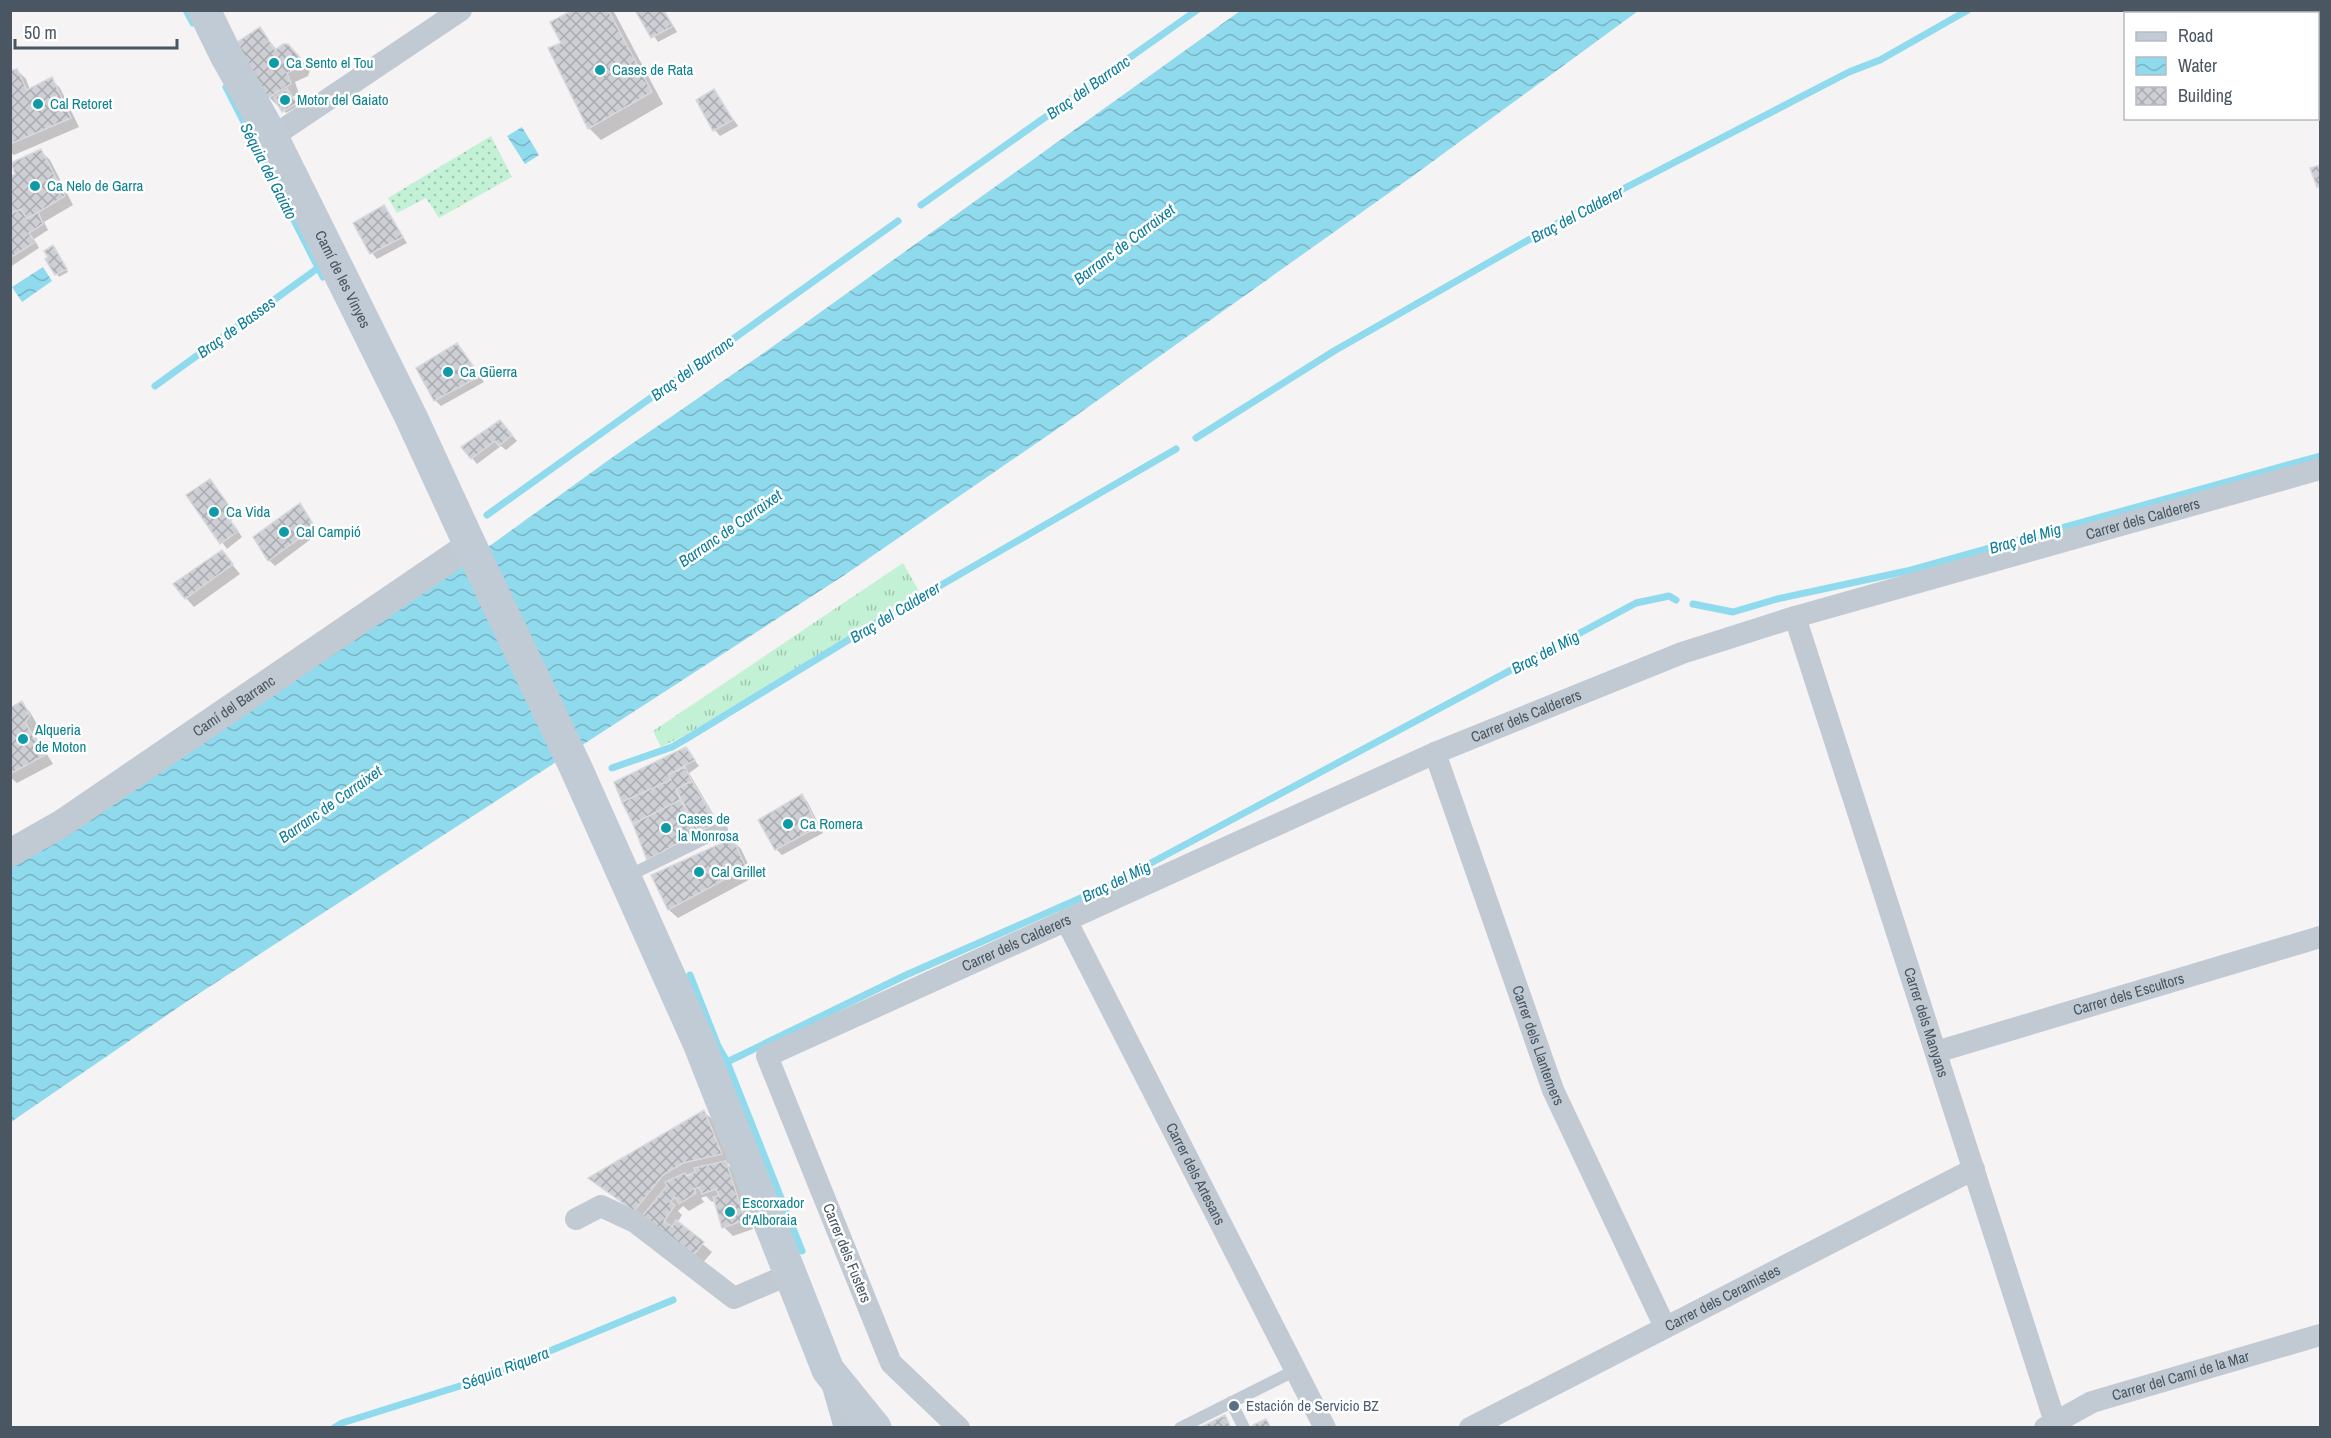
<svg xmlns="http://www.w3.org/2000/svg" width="2331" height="1438" font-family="'Archivo Narrow',sans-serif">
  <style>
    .grass { fill: url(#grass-tufts) }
    .garden { fill: url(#garden-dots) }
    .water { fill: url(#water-waves) }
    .shadow { fill: #0003; fill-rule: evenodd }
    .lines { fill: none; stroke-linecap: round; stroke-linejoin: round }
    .stream { stroke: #90daee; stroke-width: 7 }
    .building { fill: url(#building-cross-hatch); stroke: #d7d9de; stroke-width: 1.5 }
    .service { stroke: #c1cad2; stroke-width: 12 }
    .minor { stroke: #c1cad2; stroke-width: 22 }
    .tertiary { stroke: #c1cad2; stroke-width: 28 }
    .secondary { stroke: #c1cbd6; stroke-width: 33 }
    .culture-dot { fill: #0f9aa8; stroke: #fff; stroke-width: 2 }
    .service-dot { fill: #5c6f8a; stroke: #fff; stroke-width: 2 }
    .labels { text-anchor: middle; stroke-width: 5; stroke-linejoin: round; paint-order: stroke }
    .culture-label { font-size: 15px; fill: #0d838f; stroke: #fff; text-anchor: start }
    .street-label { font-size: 15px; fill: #4a5661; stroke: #fff }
    .service-label { font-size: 15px; fill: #4e5e75; stroke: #fff; text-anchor: start }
    .water-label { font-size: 16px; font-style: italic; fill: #0c7c9b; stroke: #fff }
  </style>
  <defs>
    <pattern id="grass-tufts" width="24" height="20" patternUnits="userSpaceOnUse" patternTransform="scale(1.5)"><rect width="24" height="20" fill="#c3f1d5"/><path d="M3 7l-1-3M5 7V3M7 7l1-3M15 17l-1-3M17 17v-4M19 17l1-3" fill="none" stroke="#a0c6b0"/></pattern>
    <pattern id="garden-dots" width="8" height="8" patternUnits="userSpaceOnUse" patternTransform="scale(1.5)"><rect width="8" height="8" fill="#c3f1d5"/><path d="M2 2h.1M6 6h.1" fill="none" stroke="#a0c6b0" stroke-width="1.8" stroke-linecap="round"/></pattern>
    <pattern id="water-waves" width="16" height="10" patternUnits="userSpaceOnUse" patternTransform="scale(1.5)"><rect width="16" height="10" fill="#90daee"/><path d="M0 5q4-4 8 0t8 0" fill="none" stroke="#78b4c4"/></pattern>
    <pattern id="building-cross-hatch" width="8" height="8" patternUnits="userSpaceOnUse" patternTransform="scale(1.5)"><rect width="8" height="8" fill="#cdcfd5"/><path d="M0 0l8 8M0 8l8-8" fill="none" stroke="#a8abb0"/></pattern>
  </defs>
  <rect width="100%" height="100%" fill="#f5f3f3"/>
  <path class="grass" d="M903 563 920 593 684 736 661 747 653 731Z"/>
  <path class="garden" d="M491 136 512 177 439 218 426 198 397 213 388 198Z"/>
  <path class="water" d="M1240 11H1638L1417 173 1060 427 843 576 189 1000 11 1122V867L437 584 617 454 765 352Z
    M522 127 539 155 525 164 507 136Z
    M43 267 52 281 22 302 12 287Z"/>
  <path class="shadow" d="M576 10H613L663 104 601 140 589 128 563 44Z
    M637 10H664L677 32 658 42Z
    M260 29 277 50 297 55 310 70 308 76 295 82 299 94 292 97 298 106 286 113 280 105 278 106 269 97Z
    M17 70 26 79 30 90 51 79 60 88 79 127 14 155 10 152V73Z
    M714 91 738 126 720 136 715 130 698 100Z
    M41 151 50 160 73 205 44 222 48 230 34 239 39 248 10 267V178L17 174Z
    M383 207 407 243 377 259 372 253Z
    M55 249 68 272 59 277 47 259 50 258Z
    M457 345 484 382 441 406 435 400Z
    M505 427 517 441 506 450 501 446 477 464 472 458Z
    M210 481 236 516 231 521 242 537 227 549 188 495Z
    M300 505 319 533 275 566 269 560Z
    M222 552 240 574 194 607 186 598Z
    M21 703 30 712 38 726 33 732 53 764 17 783 10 777V710Z
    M685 748 699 766 689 773 722 829 657 868 649 859 634 823Z
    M802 796 807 801 823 833 782 855 776 849 760 821Z
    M732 840 741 849 754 877 678 918 669 910 653 876Z
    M704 1112 713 1120 730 1163 727 1164 734 1171 753 1229 733 1236 724 1227 715 1200 712 1202 706 1196 701 1198 704 1202 689 1211 683 1206 678 1211 682 1215 677 1223 712 1252 700 1266 643 1218 590 1178ZM696 1171 697 1173 688 1178 685 1176Z"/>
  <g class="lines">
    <path class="stream" d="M186 10 193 23
      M226 87 323 277
      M921 205 1197 10
      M155 386 318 268
      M1196 438 1334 351 1565 219 1849 72 1880 60 1968 10
      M487 515 898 221
      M1693 604 1733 612 1777 599 1907 571 2320 456
      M612 768 672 747 686 739 886 617 1176 449
      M690 975 718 1046 727 1062
      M802 1251 727 1062 906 975 1108 886 1636 603 1669 596 1676 600
      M334 1428 342 1423 482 1379 673 1300"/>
  </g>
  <path class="building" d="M573 10H608L652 92 588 129 548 48 561 43 550 22Z
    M635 10H663L673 26 651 38Z
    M260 27 275 50 283 44H288L302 60 299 67 287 73 291 84 268 98 236 43Z
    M17 69 27 90 52 77 71 118 10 144V71Z
    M287 89 297 103 282 112 274 98Z
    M714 89 733 120 713 131 696 100Z
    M41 149 65 196 27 219 21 209 10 214V176L15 174 11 163Z
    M2320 165V186L2317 187 2310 168Z
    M384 205 403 237 370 254 353 223Z
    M21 209 27 219 38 212 43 224 29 233 35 242 10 258V214Z
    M53 245 67 269 55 275 45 259 48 257 44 251Z
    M457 343 480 376 434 401 416 368Z
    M500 420 512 435 499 446 495 441 471 459 461 447Z
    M210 479 232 510 226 515 238 531 220 544 186 495Z
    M300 503 315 527 268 561 253 537Z
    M222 550 233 564 185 599 173 584Z
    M22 701 30 716 25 722 45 755 10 774V708Z
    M686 747 695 760 668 775 671 780 622 802 614 782Z
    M685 767 692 781 676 789 680 800 633 824 622 802 671 780 668 775Z
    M692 781 717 823 699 832 676 789Z
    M802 794 818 827 775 850 758 820Z
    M680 800 699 832 647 860 633 824Z
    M733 838 746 868 668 910 651 875Z
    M704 1110 722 1154 683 1163 663 1175 634 1211 588 1178Z
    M726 1161 745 1220 722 1228 713 1197 719 1196 716 1189 702 1194 699 1187 694 1189 696 1193 679 1204 675 1197 670 1202 675 1205 664 1221 672 1227 676 1220 704 1242 691 1259 640 1219 667 1186 665 1182 685 1173 687 1177 695 1172 694 1168Z
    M1225 1415 1231 1428H1199Z
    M1266 1419 1271 1428H1254L1253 1425Z"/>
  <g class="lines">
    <path class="service" d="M626 877 722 830
      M1231 1402 1244 1428
      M1180 1428 1296 1370"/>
    <g class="minor">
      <path d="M272 137 461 10"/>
      <path id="s1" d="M1795 617 2057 1428"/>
      <path id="s2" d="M1435 753 1553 1090 1665 1327"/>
      <path id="s3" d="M1066 920 1325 1428"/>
      <path id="s4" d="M1936 1052 2320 937"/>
      <path d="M576 1219 601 1206 635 1222 734 1298 790 1274"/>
      <path d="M832 1383 845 1428"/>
      <path id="s5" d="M959 1428 891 1363 767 1056 1435 753 1682 653 1795 617 2320 469"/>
      <path id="s6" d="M1470 1428 1974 1169"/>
      <path id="s7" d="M2045 1428 2092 1402 2320 1335"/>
    </g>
    <path class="tertiary" id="s8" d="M10 853 61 824 470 545"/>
    <path class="secondary" id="s9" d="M204 10 226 55 272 137 411 417 470 545 575 766 699 1043 828 1370 875 1428"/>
  </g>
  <g class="culture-dot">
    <circle cx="274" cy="63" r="6"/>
    <circle cx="600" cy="70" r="6"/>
    <circle cx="285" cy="100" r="6"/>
    <circle cx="38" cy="104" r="6"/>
    <circle cx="35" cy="186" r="6"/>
    <circle cx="448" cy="372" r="6"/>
    <circle cx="214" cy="512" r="6"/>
    <circle cx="284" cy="532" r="6"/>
    <circle cx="23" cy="739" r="6"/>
    <circle cx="788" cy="824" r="6"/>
    <circle cx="666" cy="828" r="6"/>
    <circle cx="699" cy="872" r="6"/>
    <circle cx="730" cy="1212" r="6"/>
  </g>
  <circle class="service-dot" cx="1234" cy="1406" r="6"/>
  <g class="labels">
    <g class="culture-label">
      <text x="286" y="68">Ca Sento el Tou</text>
      <text x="612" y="75">Cases de Rata</text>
      <text x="297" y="105">Motor del Gaiato</text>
      <text x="50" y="109">Cal Retoret</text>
      <text x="47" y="191">Ca Nelo de Garra</text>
      <text x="460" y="377">Ca Güerra</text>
      <text x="226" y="517">Ca Vida</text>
      <text x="296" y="537">Cal Campió</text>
      <text x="35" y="735">Alqueria<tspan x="35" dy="17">de Moton</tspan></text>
      <text x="678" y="824">Cases de<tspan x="678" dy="17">la Monrosa</tspan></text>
      <text x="800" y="829">Ca Romera</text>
      <text x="711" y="877">Cal Grillet</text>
      <text x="742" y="1208">Escorxador<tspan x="742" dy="17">d'Alboraia</tspan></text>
    </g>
    <g class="street-label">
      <text dy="5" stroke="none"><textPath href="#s9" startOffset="303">Camí de les Vinyes</textPath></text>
      <text dy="5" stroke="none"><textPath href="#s5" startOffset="1905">Carrer dels Calderers</textPath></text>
      <text dy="5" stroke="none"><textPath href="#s8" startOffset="268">Camí del Barranc</textPath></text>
      <text dy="5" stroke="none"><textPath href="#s5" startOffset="1257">Carrer dels Calderers</textPath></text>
      <text dy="5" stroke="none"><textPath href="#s5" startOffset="699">Carrer dels Calderers</textPath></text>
      <text dy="5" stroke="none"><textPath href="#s4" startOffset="201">Carrer dels Escultors</textPath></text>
      <text dy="5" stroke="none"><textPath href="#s1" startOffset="426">Carrer dels Manyans</textPath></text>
      <text dy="5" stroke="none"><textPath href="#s2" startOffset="310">Carrer dels Llanterners</textPath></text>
      <text dy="5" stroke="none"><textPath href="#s3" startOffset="285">Carrer dels Artesans</textPath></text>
      <text transform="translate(847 1253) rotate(68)" y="5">Carrer dels Fusters</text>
      <text dy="5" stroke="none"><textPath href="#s6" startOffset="284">Carrer dels Ceramistes</textPath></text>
      <text dy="5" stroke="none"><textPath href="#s7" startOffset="146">Carrer del Camí de la Mar</textPath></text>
    </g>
    <g class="service-label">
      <text x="1246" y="1411">Estación de Servicio BZ</text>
    </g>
    <g class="water-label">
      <text transform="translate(1088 87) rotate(-35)" y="6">Braç del Barranc</text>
      <text transform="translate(269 171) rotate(63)" y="6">Séquia del Gaiato</text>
      <text transform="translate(1577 214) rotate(-28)" y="6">Braç del Calderer</text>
      <text transform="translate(1124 244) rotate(-37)" y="6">Barranc de Carraixet</text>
      <text transform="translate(236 327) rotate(-36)" y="6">Braç de Basses</text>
      <text transform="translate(692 368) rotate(-36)" y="6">Braç del Barranc</text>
      <text transform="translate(730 528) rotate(-35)" y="6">Barranc de Carraixet</text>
      <text transform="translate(2025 538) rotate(-16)" y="6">Braç del Mig</text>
      <text transform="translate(895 612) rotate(-31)" y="6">Braç del Calderer</text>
      <text transform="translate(1545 652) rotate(-28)" y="6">Braç del Mig</text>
      <text transform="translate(330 804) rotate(-35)" y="6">Barranc de Carraixet</text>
      <text transform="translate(1116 881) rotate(-26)" y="6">Braç del Mig</text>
      <text transform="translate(505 1368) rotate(-21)" y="6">Séquia Riquera</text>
    </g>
  </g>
  <rect width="2331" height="1438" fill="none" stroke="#4a5661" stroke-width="24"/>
  <rect x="2124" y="12" width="195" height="108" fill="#ffffff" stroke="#b7bbc0" stroke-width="1.5"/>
  <rect x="2136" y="32" width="30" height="9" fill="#c1cbd6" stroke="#b7bbc0" stroke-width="1.5"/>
  <text x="2178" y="42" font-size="18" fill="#4a5661">Road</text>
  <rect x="2136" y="57" width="30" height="18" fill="url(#water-waves)" stroke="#b7bbc0" stroke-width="1.5"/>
  <text x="2178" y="72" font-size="18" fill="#4a5661">Water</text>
  <rect x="2136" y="87" width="30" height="18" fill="url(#building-cross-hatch)" stroke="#b7bbc0" stroke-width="1.5"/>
  <text x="2178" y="102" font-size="18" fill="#4a5661">Building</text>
  <path d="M15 39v9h162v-9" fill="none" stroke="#4a5661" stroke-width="3"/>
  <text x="24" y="39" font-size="18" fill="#4a5661" stroke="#ffffff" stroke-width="4.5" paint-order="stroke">50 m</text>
</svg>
